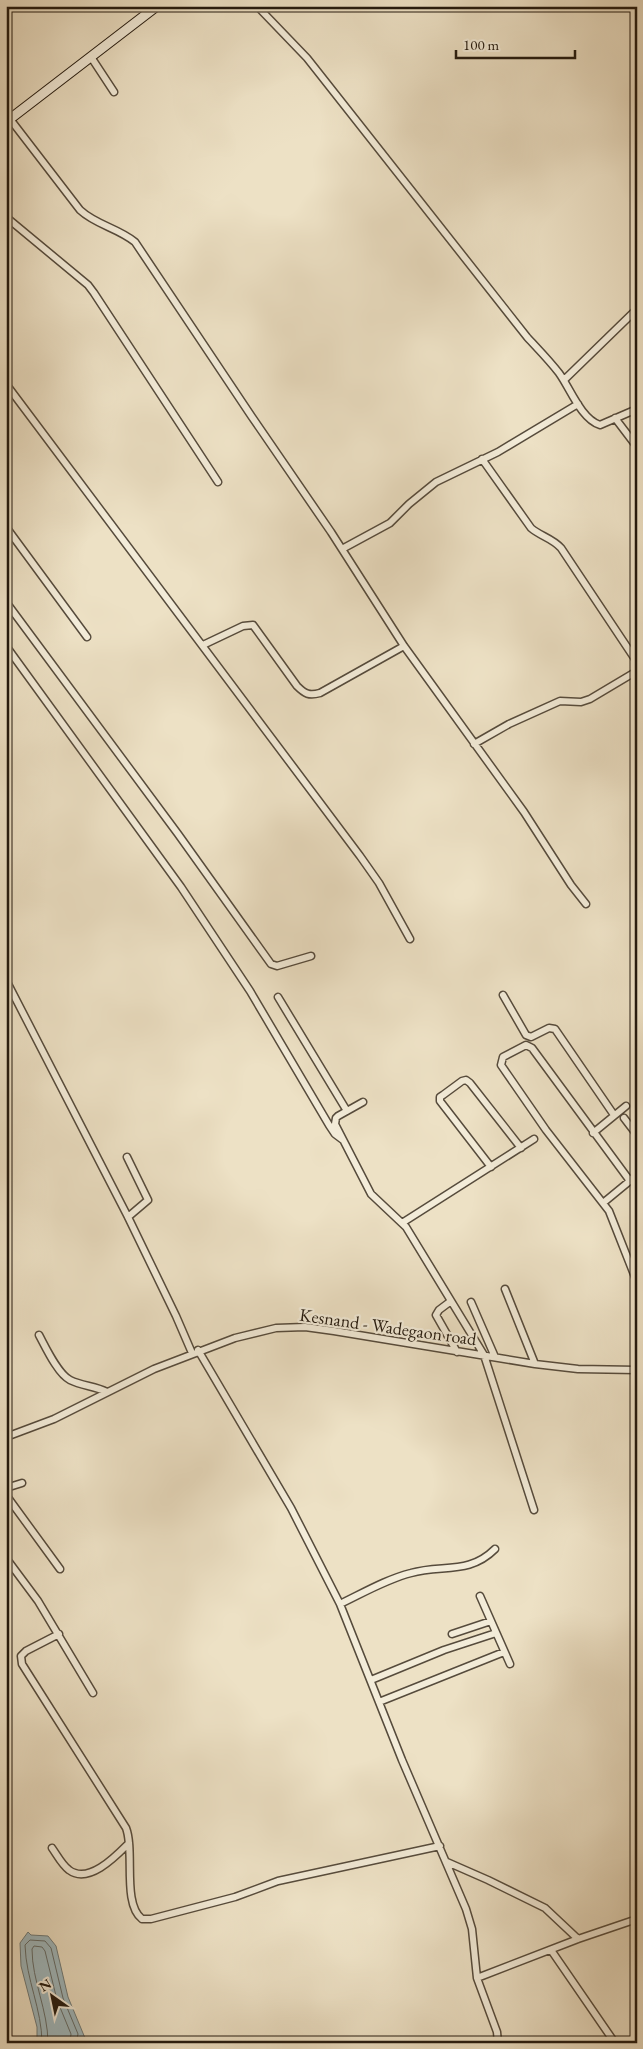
<svg xmlns="http://www.w3.org/2000/svg" width="643" height="2049" font-family="'EB Garamond',serif">
  <style>
    .water { fill: #a0bac0; stroke: #6e7a79 }
    .lines { fill: none; stroke-linecap: round; stroke-linejoin: round }
    .shore { stroke: #626a67; stroke-width: 1 }
    .minor-casing { stroke: #564b3c; stroke-width: 9 }
    .secondary-casing { stroke: #23190e; stroke-width: 11 }
    .minor { stroke: #f3ecd9; stroke-width: 6 }
    .secondary { stroke: #f3ecd9; stroke-width: 9 }
    .labels { text-anchor: middle; stroke-width: 4.5; stroke-linejoin: round; paint-order: stroke }
    .street-label { font-size: 18px; fill: #23190e; stroke: #f3ecd9 }
  </style>
  <rect width="100%" height="100%" fill="#ede1c5"/>
  <filter id="stains"><feTurbulence type="fractalNoise" baseFrequency=".004" numOctaves="4"/><feColorMatrix values="0 0 0 0 .2 0 0 0 0 .09 0 0 0 0 .02 0 0 0 .5 -.17"/></filter>
  <radialGradient id="worn" r=".72"><stop offset=".6" stop-color="#630" stop-opacity="0"/><stop offset="1" stop-color="#630" stop-opacity=".3"/></radialGradient>
  <path class="water" d="M28 1932 31 1935 48 1936 56 1946 68 1997 85 2038 78 2043H37V2027L21 1966 20 1943Z"/>
  <g class="lines">
    <path class="shore" d="M42 2043C42 2009 26 1980 25 1945L30 1940 45 1941 51 1948 63 1998 78 2034 76 2043
      M48 2043C48 2010 32 1981 32 1949L34 1946 42 1947 45 1951 57 2000 71 2034 70 2043"/>
    <g class="minor-casing">
      <path id="minor" d="M257 6 307 58 527 337C538 349 549 360 559 373 570 388 581 419 600 425L637 409
        M91 57 114 92
        M10 119 80 210C96 225 118 228 135 242L252 417 331 532 404 646 524 812 571 885 586 904
        M6 217 88 285 94 293 218 482
        M564 380 637 309
        M6 384 360 856 379 883 410 939
        M615 418 637 447
        M482 459 531 528C540 536 552 538 561 548L637 662
        M6 527 87 637
        M342 549 390 523 409 504 436 482 498 452 578 404
        M6 602 178 834 271 964 277 966 311 956
        M203 645 243 626 253 625 297 686C305 694 309 696 320 693L404 646
        M6 646 181 887 250 991 329 1125 335 1134 343 1140
        M474 744 509 724 560 701 581 702 590 699 637 671
        M6 980 128 1217 176 1316 192 1353
        M503 995 526 1035 531 1037 549 1028 555 1029 614 1115
        M278 997 347 1111
        M363 1102 338 1116 336 1118 335 1124 371 1194 406 1227 484 1355 534 1510
        M624 1118 637 1135
        M593 1133 626 1106
        M127 1157 148 1200 128 1217
        M491 1167 440 1101V1097L443 1095 462 1081 466 1080 470 1083 521 1148
        M630 1181 532 1048 526 1045 503 1057 501 1065 546 1130 609 1211 637 1282
        M603 1203 637 1175
        M402 1223 534 1139
        M505 1289 535 1364
        M451 1301 439 1310 436 1315 457 1352
        M471 1302 495 1357
        M39 1335C46 1348 58 1374 70 1380 82 1386 95 1386 107 1392
        M198 1350 291 1508 340 1604 402 1760 466 1909 472 1929 477 1978 497 2032 498 2043
        M6 1437 54 1419 154 1369 235 1338 276 1328 305 1327 334 1331 535 1364 578 1369 637 1370
        M6 1488 22 1483
        M6 1495 60 1569
        M6 1558 38 1601 93 1693
        M480 1596 510 1664
        M340 1604C363 1593 387 1579 411 1573 442 1564 469 1575 495 1549
        M59 1634 26 1651 21 1656 22 1664 126 1828C135 1851 122 1904 142 1919H151L235 1897 278 1881 440 1846
        M452 1634 491 1621
        M371 1680 444 1650 496 1633
        M379 1702 504 1652
        M52 1848C57 1855 62 1865 69 1870 89 1885 117 1855 129 1843
        M447 1862 488 1880 545 1908 578 1939
        M551 1950 615 2043
        M477 1978 578 1939 637 1919"/>
    </g>
    <g class="secondary-casing">
      <path id="secondary" d="M6 122 157 6"/>
    </g>
    <use href="#minor" class="minor"/>
    <use href="#secondary" class="secondary"/>
  </g>
  <g class="labels">
    <g class="street-label">
      <text transform="translate(388 1327) rotate(8)" y="6">Kesnand - Wadegaon road</text>
    </g>
  </g>
  <rect width="643" height="2049" fill="none" stroke="#ede1c5" stroke-width="25"/>
  <rect x="8" y="8" width="628" height="2034" fill="none" stroke="#23190e" stroke-width="2.5"/>
  <rect x="12" y="12" width="618" height="2024" fill="none" stroke="#23190e"/>
  <g transform="translate(52 1996) rotate(327)" stroke="#f3ecd9" stroke-width="4" paint-order="stroke">
  <path d="M0-4L9 19L0 12L-9 19Z" fill="#23190e"/>
  <text y="-8" font-size="14" font-weight="bold" text-anchor="middle" fill="#23190e">N</text>
  </g>
  <path d="M456 50v8h119v-8" fill="none" stroke="#23190e" stroke-width="2.5"/>
  <text x="463" y="50" font-size="15" fill="#23190e" stroke="#f3ecd9" stroke-width="4" paint-order="stroke">100 m</text>
  <rect width="100%" height="100%" filter="url(#stains)"/>
  <rect width="100%" height="100%" fill="url(#worn)"/>
</svg>
